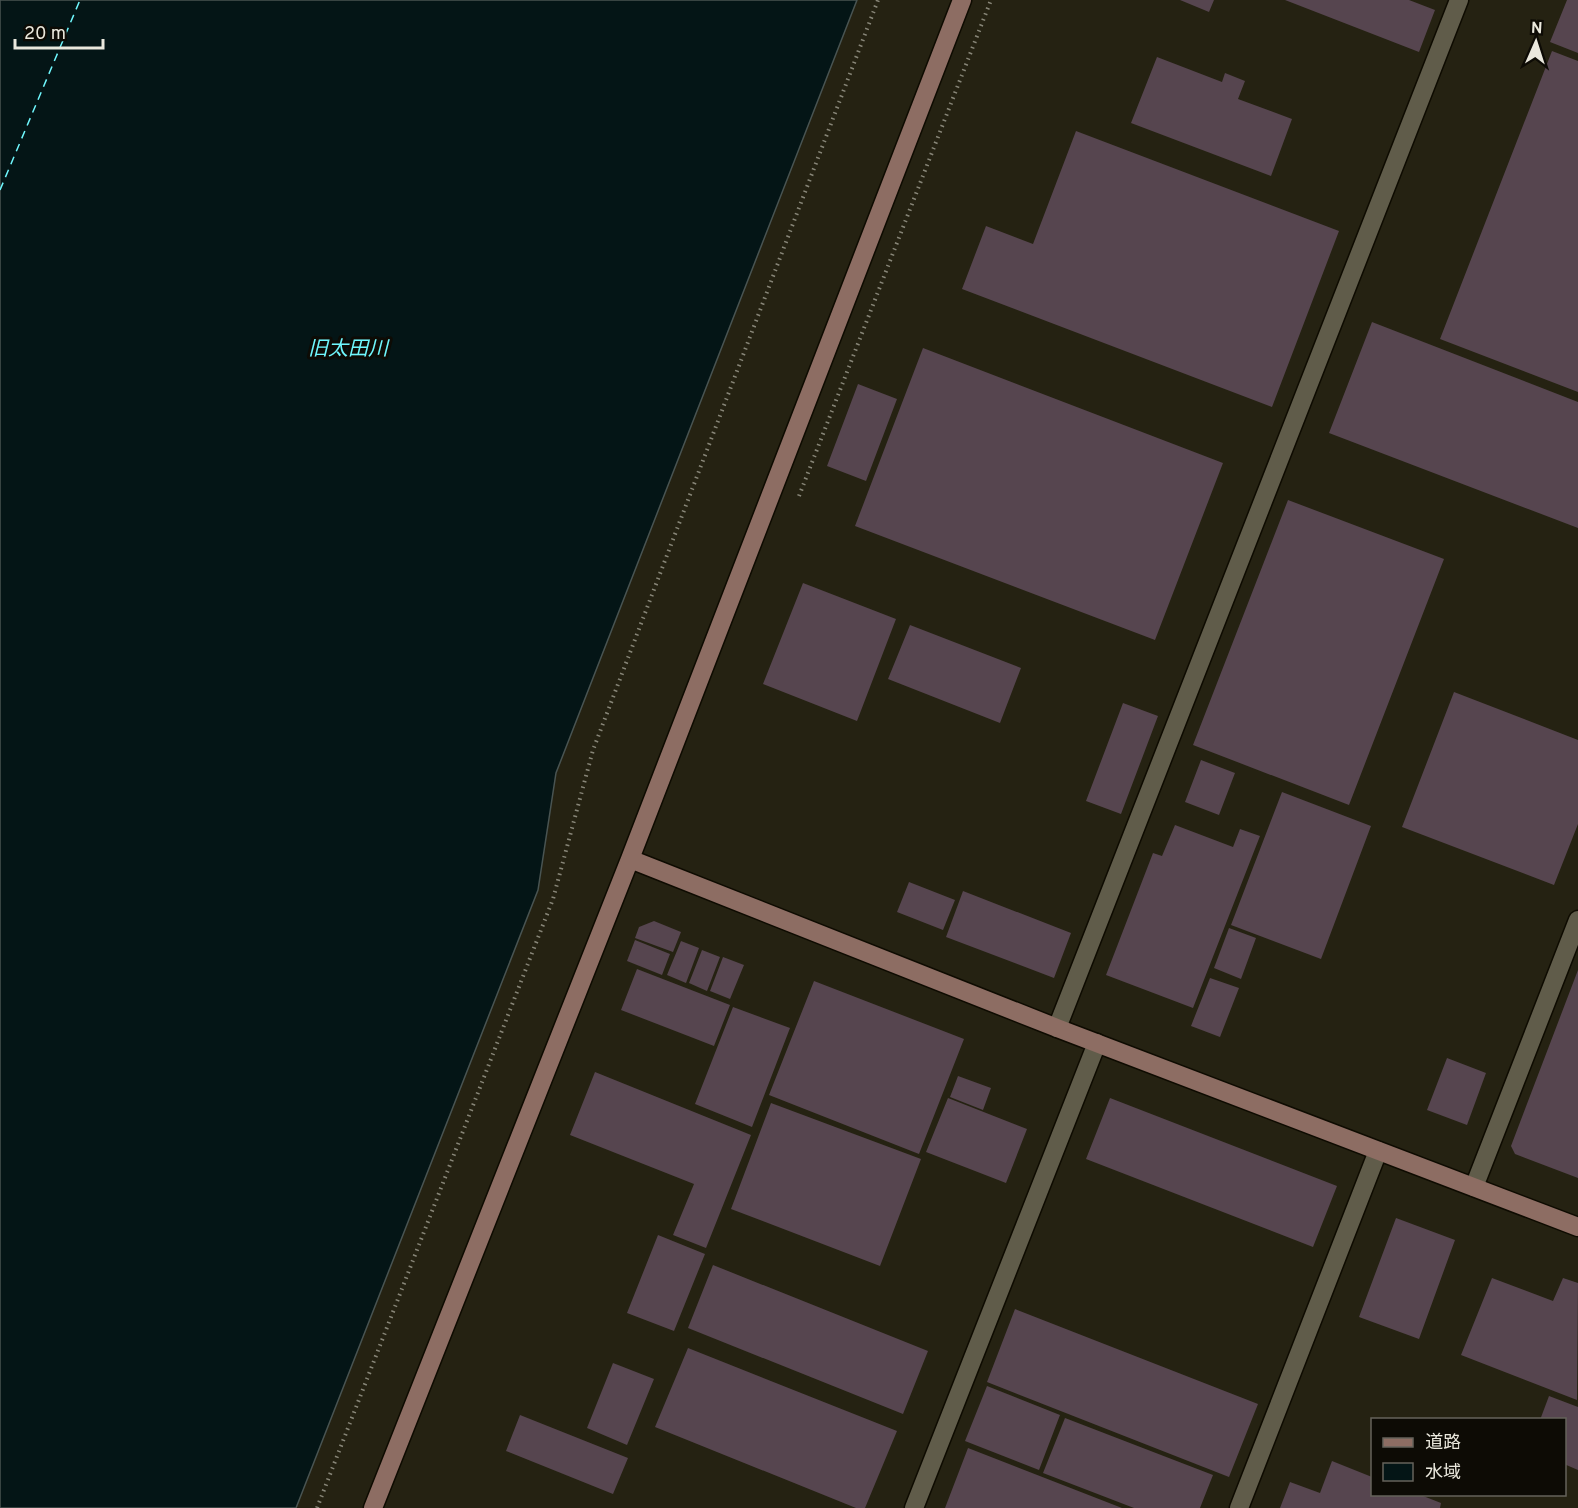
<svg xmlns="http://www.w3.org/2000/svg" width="1578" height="1508" font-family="Overpass,'Noto Sans JP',sans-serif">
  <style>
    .water { fill: #041516; stroke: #495452; stroke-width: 1.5 }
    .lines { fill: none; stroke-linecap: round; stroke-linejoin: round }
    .ferry { stroke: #6ff7fd; stroke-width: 1.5; stroke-dasharray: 8 6; stroke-linecap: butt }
    .building { fill: #56454f }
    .street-casing { stroke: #0e0b01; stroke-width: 21 }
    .secondary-casing { stroke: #0e0b01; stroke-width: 21 }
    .path { stroke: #888678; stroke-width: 4; stroke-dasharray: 1.5 4.5; stroke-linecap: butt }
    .street { stroke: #605c4a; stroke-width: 18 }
    .secondary { stroke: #8d6d63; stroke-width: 18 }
    .labels { text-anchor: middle; stroke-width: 6; stroke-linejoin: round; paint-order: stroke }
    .water-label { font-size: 20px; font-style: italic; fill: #6ff7fd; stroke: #0d0b05 }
  </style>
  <rect width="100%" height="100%" fill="#252212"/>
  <path class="water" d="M0 0H857L556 773 538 890 296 1508H0Z"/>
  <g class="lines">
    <path class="ferry" d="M0 190 80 0"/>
  </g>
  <path class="building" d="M1180 0H1214L1209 12Z
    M1285 0H1409L1435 10 1419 52Z
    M1567 0H1578V53L1550 42Z
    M1552 51 1578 61V392L1440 339Z
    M1157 57 1222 82 1225 73 1245 81 1238 99 1292 119 1271 176 1131 123Z
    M1076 131 1339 231 1272 407 962 289 986 226 1033 244Z
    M1372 322 1578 402V528L1329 433Z
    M923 348 1223 463 1155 640 855 526Z
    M858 384 897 399 866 481 827 466Z
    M1288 500 1444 559 1349 805 1193 745Z
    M803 583 896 619 857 721 763 684Z
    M910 625 1021 668 1000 723 888 679Z
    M1454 692 1578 740V824L1554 885 1402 827Z
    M1123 703 1158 716 1121 814 1086 801Z
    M1201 760 1235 773 1219 815 1185 802Z
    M1282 792 1371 826 1321 959 1231 925Z
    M1175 825 1233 847 1240 829 1260 836 1193 1008 1106 975 1153 853 1162 856Z
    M909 882 955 900 943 930 897 912Z
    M963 891 1071 933 1054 978 946 937Z
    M654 921 681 932 673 952 635 938 639 927Z
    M1229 928 1256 938 1241 979 1214 968Z
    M635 940 670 954 662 975 627 961Z
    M681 941 699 948 686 983 667 975Z
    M702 950 720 957 707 991 689 983Z
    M723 957 744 965 730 999 710 991Z
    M637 969 730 1005 714 1046 621 1010Z
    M1578 970V1178L1515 1154 1511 1146Z
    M1210 978 1239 988 1220 1037 1191 1026Z
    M814 981 964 1039 919 1154 769 1095Z
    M733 1007 790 1028 752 1127 695 1104Z
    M1447 1058 1486 1073 1467 1125 1427 1110Z
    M595 1072 751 1135 706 1248 673 1235 694 1184 570 1135Z
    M958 1076 991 1088 983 1110 950 1097Z
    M948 1098 1027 1129 1006 1183 926 1152Z
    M1110 1098 1337 1186 1313 1247 1086 1159Z
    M771 1103 921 1159 880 1266 731 1209Z
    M1396 1218 1455 1240 1419 1339 1359 1317Z
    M658 1235 705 1254 674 1331 627 1313Z
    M713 1265 928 1351 903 1414 688 1328Z
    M1492 1278 1553 1301 1563 1278 1578 1283 1577 1400 1461 1355Z
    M1015 1309 1258 1404 1229 1477 987 1382Z
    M688 1348 897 1431 865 1508H856L655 1427Z
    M613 1363 654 1379 627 1445 587 1428Z
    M987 1386 1060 1415 1039 1470 965 1441Z
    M1549 1396 1578 1407V1470L1564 1464V1420H1540Z
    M520 1415 628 1458 613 1494 506 1451Z
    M1065 1418 1213 1475 1200 1508H1134L1043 1473Z
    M968 1448 1122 1508H945Z
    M1332 1461 1372 1477V1494H1418L1441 1503 1440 1508H1280L1290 1482 1320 1493Z"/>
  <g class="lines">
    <g class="street-casing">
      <path id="street" d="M1057 1028 1459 0
        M1474 1187 1578 920
        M914 1508 1097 1043
        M1239 1508 1378 1151"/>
    </g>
    <g class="secondary-casing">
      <path id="secondary" d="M630 859 1057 1028 1578 1227
        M373 1508 630 859 962 0"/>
    </g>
    <path class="path" d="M799 496 991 0
      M317 1508 553 899 593 750 878 0"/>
    <use href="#street" class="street"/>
    <use href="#secondary" class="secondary"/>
  </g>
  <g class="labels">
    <g class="water-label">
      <text x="348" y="355">旧太田川</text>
    </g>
  </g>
  <rect x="1371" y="1418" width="195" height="78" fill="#0d0b05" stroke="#65635b" stroke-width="1.5"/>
  <rect x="1383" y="1438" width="30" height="9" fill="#8d6d63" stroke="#65635b" stroke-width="1.5"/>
  <text x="1425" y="1448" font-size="18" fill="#eae8dd">道路</text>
  <rect x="1383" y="1463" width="30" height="18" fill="#041516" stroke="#65635b" stroke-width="1.5"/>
  <text x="1425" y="1478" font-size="18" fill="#eae8dd">水域</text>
  <g transform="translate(1536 42) rotate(3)" stroke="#0d0b05" stroke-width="4.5" paint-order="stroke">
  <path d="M0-4.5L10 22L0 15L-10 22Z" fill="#eae8dd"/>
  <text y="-9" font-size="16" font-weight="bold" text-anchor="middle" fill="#eae8dd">N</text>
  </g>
  <path d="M15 39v9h88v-9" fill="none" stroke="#eae8dd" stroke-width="3"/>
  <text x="24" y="39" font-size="18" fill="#eae8dd" stroke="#0d0b05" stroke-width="4.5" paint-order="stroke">20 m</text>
</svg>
